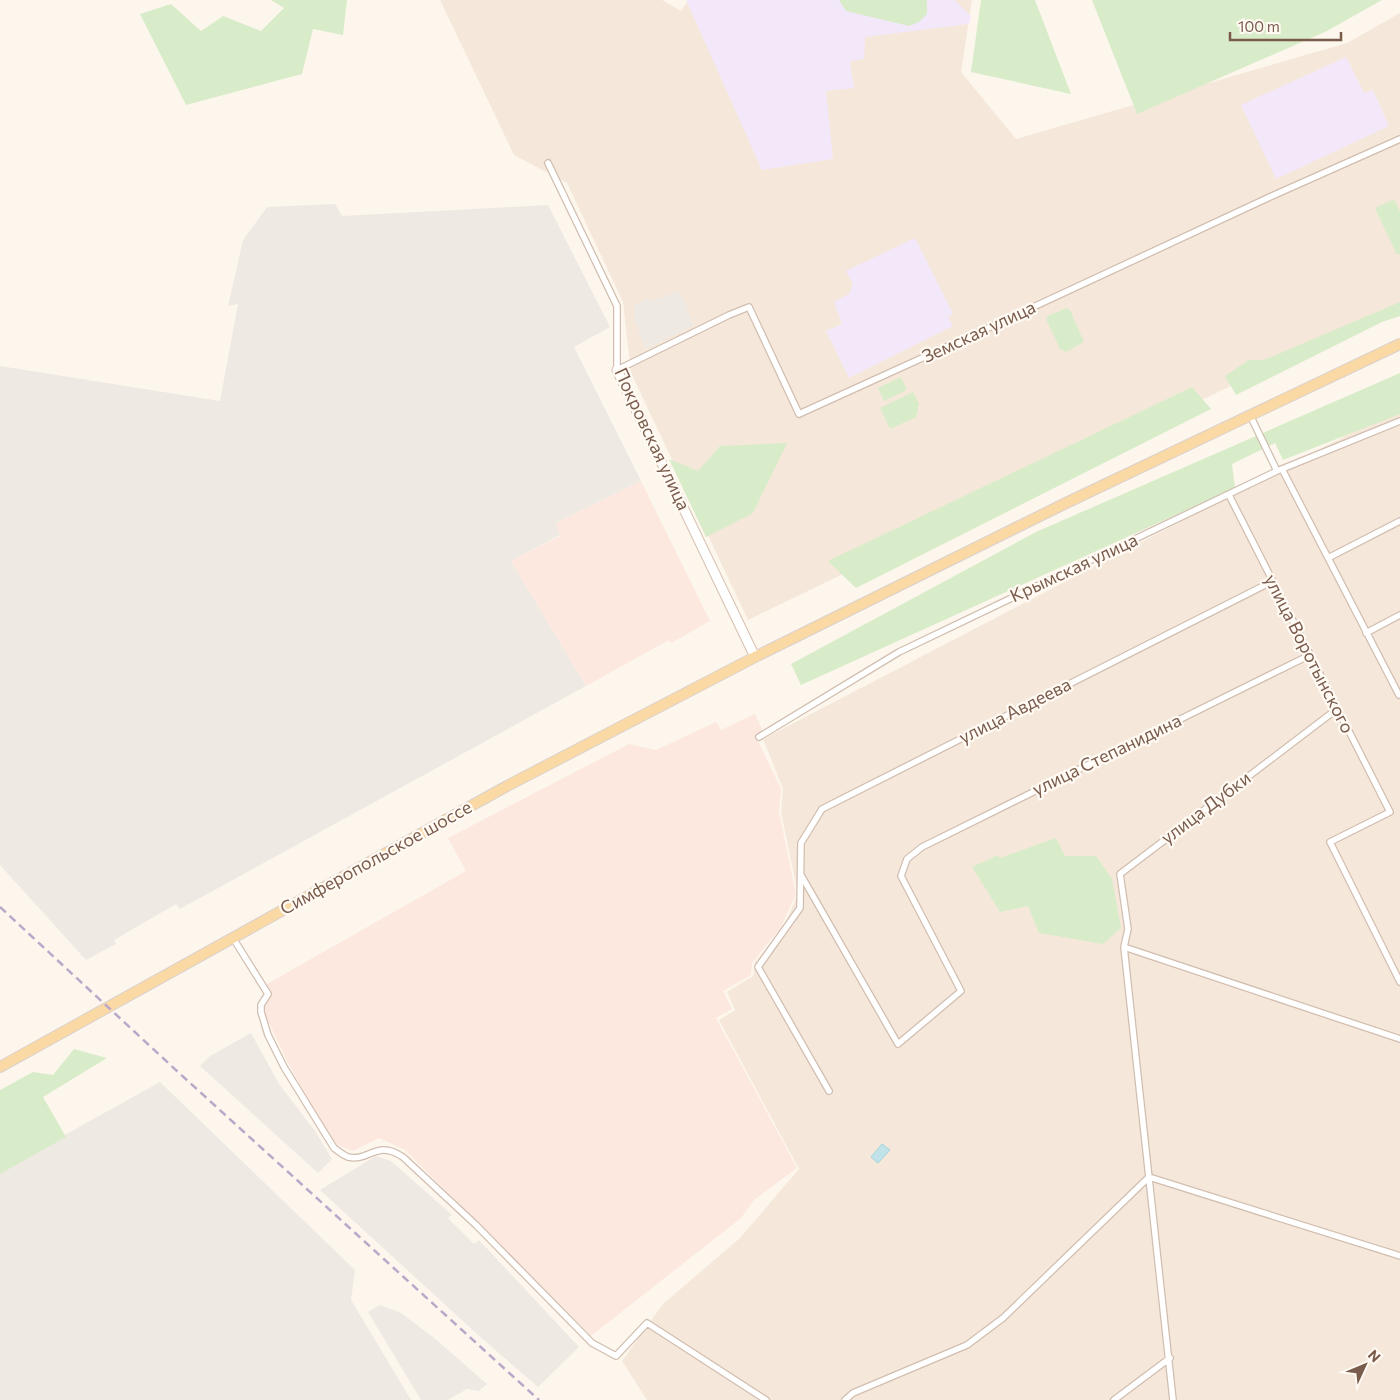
<svg xmlns="http://www.w3.org/2000/svg" width="1400" height="1400" font-family="Commissioner,sans-serif">
  <style>
    .residential { fill: #f5e8da }
    .commercial { fill: #fde8e0 }
    .industrial { fill: #efe9e4 }
    .education { fill: #f3e8fa }
    .green { fill: #d8ecc9 }
    .water { fill: #bfe3e8; stroke: #a5d3da }
    .lines { fill: none; stroke-linecap: round; stroke-linejoin: round }
    .street-casing { stroke: #d1beb0; stroke-width: 8 }
    .secondary-casing { stroke: #d6c0b0; stroke-width: 11 }
    .primary-casing { stroke: #dad1cd; stroke-width: 12 }
    .street { stroke: #fff; stroke-width: 5.5 }
    .secondary { stroke: #fff; stroke-width: 9 }
    .primary { stroke: #fbd9a5; stroke-width: 10 }
    .rail { stroke: #b9a8c9; stroke-width: 2.5; stroke-dasharray: 8 5; stroke-linecap: butt }
    .labels { text-anchor: middle; stroke-width: 4.5; stroke-linejoin: round; paint-order: stroke }
    .street-label { font-size: 18px; fill: #7a5c4d; stroke: #fffaf3 }
  </style>
  <rect width="100%" height="100%" fill="#fdf6ec"/>
  <path class="residential" d="M440 0H662L681 11 689 0H972L961 72 1016 139 1347 43 1400 13V304L748 620 631 373 623 302 567 183 514 155Z
    M1400 411V1400H647L622 1361 663 1304 740 1238 799 1169 719 1020 735 1010 727 992 753 976 755 962 783 928 798 894 781 812 783 789 763 739 1378 419Z"/>
  <path class="commercial" d="M641 481 710 621 671 643 669 640 586 686 511 561 560 536 556 523Z
    M755 714 762 729 756 737 781 789 779 812 796 894 781 927 752 963 751 975 723 991 732 1009 716 1018 797 1168 754 1200 741 1218 591 1336 405 1150 379 1138 353 1151 332 1143 287 1061 262 1008 267 984 466 871 448 838 629 744 656 750 716 722 721 730Z"/>
  <path class="industrial" d="M335 204 342 216 548 205 610 327 574 347 641 481 556 523 560 535 511 561 586 686 180 909 176 904 114 940 116 944 86 960 0 865V366L220 401 238 304 228 306 243 240 267 207Z
    M680 291 694 325 646 349 634 320 635 305 649 297 651 301Z
    M251 1033 279 1084 315 1131 332 1159 318 1173 200 1066 210 1056Z
    M160 1082 355 1270 351 1300 411 1400H0V1171Z
    M376 1156 391 1161 452 1215 448 1218 474 1244 479 1240 579 1347 538 1387 477 1334 320 1190Z
    M380 1305 401 1313 433 1337 487 1384 479 1391 467 1389 448 1400H421L368 1312Z"/>
  <path class="education" d="M686 0H955L971 16 969 24 865 37 864 59 850 61 854 88 826 91 833 159 762 170Z
    M1346 57 1364 93 1373 90 1389 126 1276 179 1241 105Z
    M915 238 953 314 948 317 953 326 849 378 826 331 842 324 834 302 849 294 853 284 846 271Z"/>
  <path class="green" d="M271 0H347L343 35 313 29 302 74 186 105 140 14 171 4 201 31 223 16 261 31 284 8Z
    M839 0H927V14L919 22 909 26 846 11Z
    M981 0H1035L1071 94 971 72Z
    M1092 0H1382L1327 31 1137 114Z
    M1394 199 1400 211V254L1397 255 1375 208Z
    M1400 302V316L1382 322 1236 395 1225 376 1249 360H1264Z
    M1066 308 1070 310 1084 342 1066 352 1060 349 1046 319 1048 316Z
    M1400 373V414L1283 460 1275 443 1232 464 1235 488 801 685 791 664 1036 532Z
    M901 377 907 390 884 401 878 388Z
    M1192 387 1211 409 856 588 828 561Z
    M913 392 919 404 916 417 890 429 880 408Z
    M787 443 753 513 706 537 669 459 698 471 720 446Z
    M1056 838 1065 856H1096L1112 879 1121 928 1103 944 1039 933 1028 906 1000 912 972 867 998 855 1000 858Z
    M74 1049 107 1058 43 1097 66 1137 0 1174V1090L33 1072 53 1075Z"/>
  <path class="water" d="M882 1144 890 1150 878 1163 871 1157Z"/>
  <g class="lines">
    <g class="street-casing">
      <path id="street" d="M548 163 617 306V370L729 315 749 307 799 414 999 323 1272 196 1400 139
        M1250 415 1277 471
        M1282 469 1399 695
        M1229 495 1390 812 1330 842 1400 982
        M1328 558 1400 521
        M1366 633 1400 615
        M759 737 899 652 1277 471 1400 421
        M801 875 898 1044 961 991 901 876 907 859 922 847 1310 655
        M233 938 268 994 261 1005V1012L268 1035 284 1067 334 1148C338 1151 343 1155 348 1157 370 1162 376 1139 403 1157L476 1225 592 1343 616 1356 647 1323 766 1400
        M1124 947 1400 1039
        M829 1091 758 967 800 908 801 843 822 809 1273 581
        M845 1400 853 1393 967 1345 1003 1318 1149 1177 1400 1256
        M1114 1400 1170 1358
        M1173 1400 1124 947 1128 929 1120 874 1337 709"/>
    </g>
    <g class="secondary-casing">
      <path id="secondary" d="M617 370 755 657"/>
    </g>
    <g class="primary-casing">
      <path id="primary" d="M0 1067 507 786 755 657 1066 503 1400 344"/>
    </g>
    <use href="#street" class="street"/>
    <use href="#secondary" class="secondary"/>
    <use href="#primary" class="primary"/>
    <path class="rail" d="M0 907 178 1072 539 1400"/>
  </g>
  <g class="labels">
    <g class="street-label">
      <text transform="translate(979 332) rotate(-25)" y="6">Земская улица</text>
      <text transform="translate(652 439) rotate(65)" y="6">Покровская улица</text>
      <text transform="translate(1074 568) rotate(-25)" y="6">Крымская улица</text>
      <text transform="translate(1309 654) rotate(63)" y="6">улица Воротынского</text>
      <text transform="translate(1015 711) rotate(-27)" y="6">улица Авдеева</text>
      <text transform="translate(1107 755) rotate(-26)" y="6">улица Степанидина</text>
      <text transform="translate(1206 808) rotate(-37)" y="6">улица Дубки</text>
      <text transform="translate(376 858) rotate(-29)" y="6">Симферопольское шоссе</text>
    </g>
  </g>
  <g transform="translate(1365 1365) rotate(46)" stroke="#fffaf3" stroke-width="4" paint-order="stroke">
  <path d="M0-4L9 19L0 12L-9 19Z" fill="#7a5c4d"/>
  <text y="-8" font-size="14" font-weight="bold" text-anchor="middle" fill="#7a5c4d">N</text>
  </g>
  <path d="M1230 32v8h111v-8" fill="none" stroke="#7a5c4d" stroke-width="2.5"/>
  <text x="1238" y="32" font-size="15" fill="#7a5c4d" stroke="#fffaf3" stroke-width="4" paint-order="stroke">100 m</text>
</svg>
